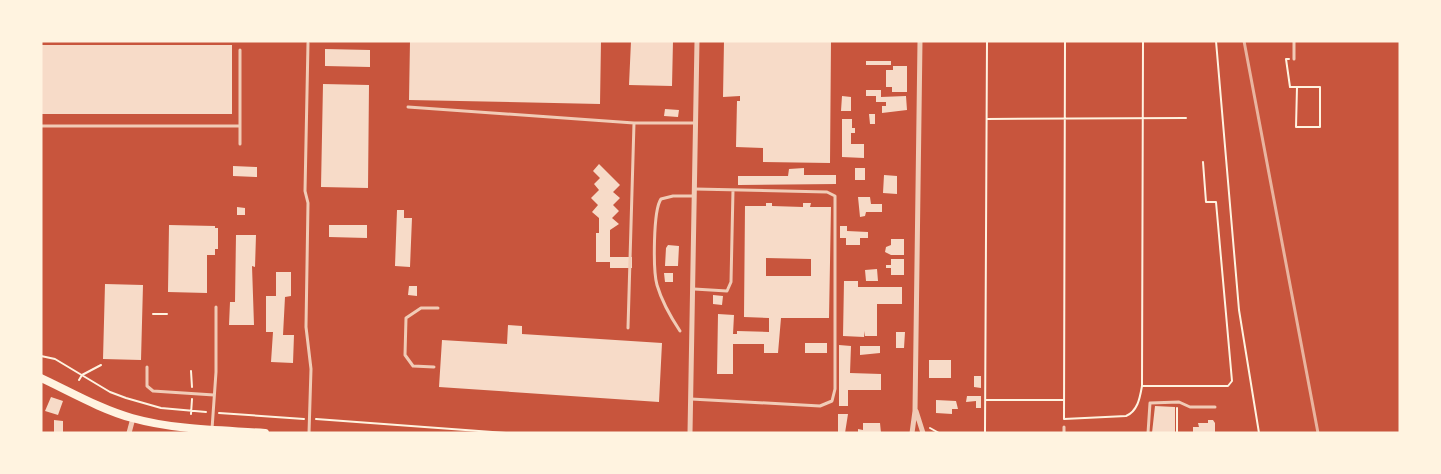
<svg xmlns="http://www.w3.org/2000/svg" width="1441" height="474" font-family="Cabin,sans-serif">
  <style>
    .building { fill: #f7dbc8; fill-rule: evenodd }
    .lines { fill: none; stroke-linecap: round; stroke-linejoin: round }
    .path { stroke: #fff3e0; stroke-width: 2 }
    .service { stroke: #f1ccb7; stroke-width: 3 }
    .minor { stroke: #f1ccb7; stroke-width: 5 }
    .secondary { stroke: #fff3e0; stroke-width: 8 }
    .rail { stroke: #e9b49f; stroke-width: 3 }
  </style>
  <rect width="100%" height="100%" fill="#c8553d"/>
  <path class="building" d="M410 41H601L600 104 409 100Z
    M631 41H673L672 86 629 85Z
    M724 41H831L830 163 763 162V148L736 147 737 101H740V96L723 97Z
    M41 45H232V114H41Z
    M325 49 370 50V67L325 66Z
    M866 61H891V65H866Z
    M893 66H907V92H892V87H886V70H893Z
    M323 84 369 85 368 188 321 187Z
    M866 90H881V97L906 96 907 110 882 113V106H886V102H876V96H866Z
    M842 96 851 97V111H841Z
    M665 109 679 110 678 117 664 116Z
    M869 114H875V124H870Z
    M842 119H852V128H855V133H851V144H864V158L842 157Z
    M599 164 620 185 613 192 620 198 613 205 619 211 612 218 619 224 610 230V257H632V268H610V262H596V233H599V218L592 212 598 205 591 198 599 190 594 184 600 178 593 171Z
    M233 166 257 167V177L233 176Z
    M804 168V175H836V184L738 185V176H788L789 169Z
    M855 168H865V180H855Z
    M884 175 897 176V194L883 193Z
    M858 197H870L871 204H882V212H866L865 216 860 217Z
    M766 203H772V206L803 207V203H811L810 207H831L829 318H781L778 353H764V344H733V374H717L718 314 734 315 733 334H737V331L769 332V318L744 317 745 206H766ZM766 258 811 259V276H766Z
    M237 207 245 208V215H237Z
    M397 210H404V218H412L410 267 395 266Z
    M169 225 215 226V228H218V249H215V255H207V293L168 292Z
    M329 225H367V238L329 237Z
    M840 226H847V231L868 232V238H860V245H846V238H840Z
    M236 235H256L255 267 252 266 254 325H229L230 302H235Z
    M891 239H904V255H891L885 252 886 247 891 245Z
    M668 245 679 246 678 266H665L666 248Z
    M891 259H904V275H891V268H886V265H891Z
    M877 269 878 281H866L865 270Z
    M276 272H291V296L285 297 283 335H294L293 363 271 362 273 332H266V296H276Z
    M664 273H673V282H665Z
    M844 281H858V287H902V304H877V336H865V331L864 337 843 336Z
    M105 284 143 285 141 360 103 359Z
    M409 286H417V296L408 295Z
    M713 295 723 296 722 305 713 304Z
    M508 325 522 326V334L662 343 659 402 439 387 442 340 507 344Z
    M896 332H905L904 348H896Z
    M805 343H827V353H805Z
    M839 345 851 346 850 373 881 374V390H848V406H839Z
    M860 346H880V353L860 355Z
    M929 360H951V378H929Z
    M974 376H981V388L974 387Z
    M967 396H981V408H976V401L966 402Z
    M51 397 63 401 58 415 45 411Z
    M936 400 956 401 958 409H952V414L936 413Z
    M1155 406 1175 407V433H1152Z
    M838 414H848L845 433H838Z
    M54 420 63 421V433H54Z
    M1208 420H1213L1215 423V433H1193V427H1199L1198 423H1208Z
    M863 423H880L881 433H858V429L863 430Z"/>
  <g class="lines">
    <path class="path" d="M1216 41 1239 310 1259 433
      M1289 59H1286L1290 87H1320V127H1296L1297 87
      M987 119 1186 118
      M153 314H167
      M41 356 55 359 110 392 126 398 161 408 206 412
      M191 371 192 387
      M79 380 82 375 101 365
      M1142 386H1228L1232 381 1216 202H1206L1203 162
      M986 400H1064
      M1177 408V433
      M219 413 304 419
      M191 414 192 399
      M316 419 506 433
      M1064 419 1126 416C1138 411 1140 397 1142 386L1143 41
      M1064 419 1065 41
      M930 428 939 433
      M985 432 987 41"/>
    <path class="service" d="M308 43 305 191 308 203 306 327 311 369 309 433
      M240 50V144
      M1294 59V41
      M408 107 634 123H696
      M41 126H240
      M694 289 727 291 731 282 733 190
      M628 328 634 123
      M680 331C670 316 662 302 657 285 653 271 653 210 661 199L673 196H694
      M147 367V386L153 391 214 395
      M434 367 413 366 405 355 406 318 421 308H438
      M691 399 820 406 832 401 835 389V196L827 192 695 189
      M212 429 216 372V307
      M1064 433V427
      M1148 433 1150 403 1179 402 1190 407H1215"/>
    <path class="minor" d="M916 411 923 433
      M129 433 133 418
      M690 433 697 41
      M912 433 915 411 920 41"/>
    <path class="secondary" d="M41 378C71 392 100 409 132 418 175 430 221 430 265 433"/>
    <path class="rail" d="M1244 41 1318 433"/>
  </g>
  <rect width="1441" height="474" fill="none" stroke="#fff3e0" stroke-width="85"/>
</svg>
